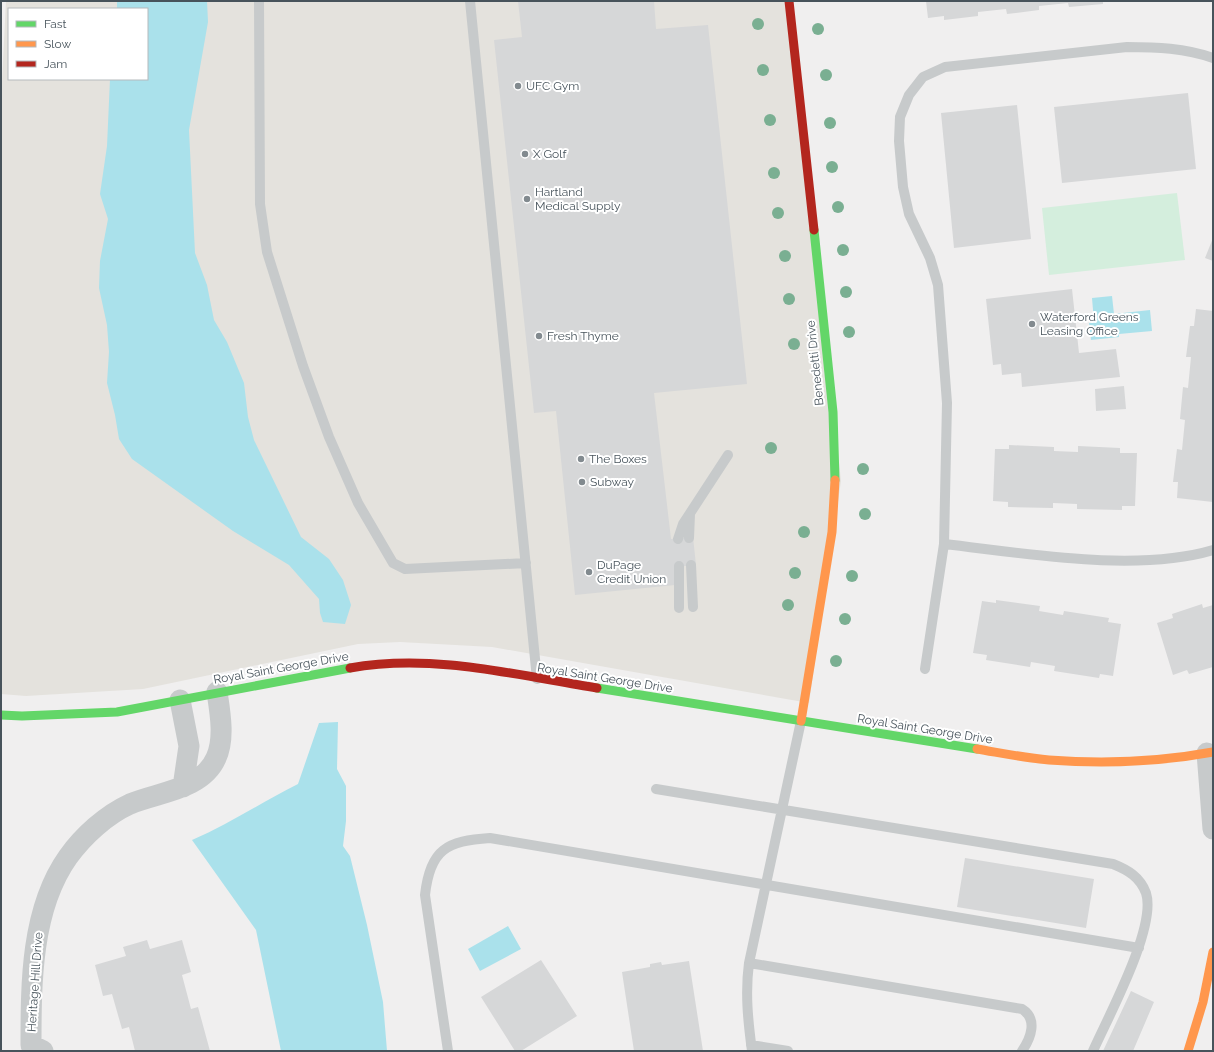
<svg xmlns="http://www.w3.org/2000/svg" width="1214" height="1052" font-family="Raleway,sans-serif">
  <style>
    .commercial { fill: #e4e2dd; fill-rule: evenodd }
    .green { fill: #d4eedd }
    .water { fill: #aae1eb }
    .building { fill: #d6d7d8 }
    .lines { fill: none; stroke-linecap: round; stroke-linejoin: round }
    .lane { stroke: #c7cacb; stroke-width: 10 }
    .street { stroke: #c7cacb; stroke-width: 21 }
    .fast { stroke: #63d668; stroke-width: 9 }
    .slow { stroke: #ff974d; stroke-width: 9 }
    .jam { stroke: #b3261e; stroke-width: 9 }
    .tree { fill: #7aaf92 }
    .poi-dot { fill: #828a8f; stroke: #fff; stroke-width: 1.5 }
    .labels { text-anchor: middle; stroke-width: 4; stroke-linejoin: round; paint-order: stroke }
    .poi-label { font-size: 12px; fill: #47535b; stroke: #fff; text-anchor: start }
    .street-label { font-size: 12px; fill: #47535b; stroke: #fff }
  </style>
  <rect width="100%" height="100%" fill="#f0efef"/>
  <path class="commercial" d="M6 1H791L841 481 809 703 492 647 400 642 358 644 143 689 26 696 1 694V102ZM9 9H147V79H9Z"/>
  <path class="green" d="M1177 193 1185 260 1049 275 1042 208Z"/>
  <path class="water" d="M117 1H207L208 22 189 130 195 253 207 285 214 320 227 342 244 383 248 417 254 440 301 537 329 559 343 580 351 605 345 624 323 622 320 613 319 599 289 565 233 531 132 459 119 439 115 415 107 383 109 352 107 325 99 288 100 261 108 219 100 194 107 146 110 79H147V9H117Z
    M1112 296 1114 314 1150 310 1152 331 1119 334V337L1091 340 1089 323 1094 322 1092 298Z
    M338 722 337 769 346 786V821L343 846 350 856 367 925 383 1002 387 1051H281L256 930 192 840C229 824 262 802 298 784L319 723Z
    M508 926 521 949 480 971 468 949Z"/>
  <path class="building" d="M518 1H654L656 29 708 25 747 384 654 393 671 539 693 537 696 565 674 567 675 585 575 595 556 411 534 413 494 40 522 37Z
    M926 1H1103V4L1069 7 1068 3 1039 6V10L1007 14 1006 9 978 12V16L944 20V16L928 18Z
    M1188 93 1196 169 1062 183 1054 107Z
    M1017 105 1031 239 954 248 941 113Z
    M1213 238V261L1205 258Z
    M1072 289 1079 353 1116 349 1120 377 1022 387 1021 373 1002 375 1001 364 993 365 986 299Z
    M1196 309 1213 311V502L1177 498 1178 482H1173L1177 449 1182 450 1185 420 1180 419 1183 387 1188 388 1191 357H1186L1190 326H1194Z
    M1124 386 1126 409 1096 411 1095 389Z
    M1009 445 1054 447V451L1078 452V446L1120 448V453H1137L1135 506H1122V510L1077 509V504L1053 503V508L1008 507V502L993 501 995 449H1009Z
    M996 600 1040 606 1039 611 1063 615 1064 611 1109 618 1108 622 1121 624 1113 676 1100 674 1099 678 1054 671 1055 666 1031 662 1030 667 986 660 987 655 973 653 982 601 996 603Z
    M1202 604 1203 608 1213 605V667L1189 674 1187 670 1173 675 1157 623 1173 618 1172 614Z
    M965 858 1094 879 1086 928 957 907Z
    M147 940 150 949 182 940 191 972 182 975 191 1009 198 1007 210 1051H135L129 1027 122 1029 112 994 103 996 95 965 126 956 123 947Z
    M541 960 577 1016 521 1051H515L481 997Z
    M689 961 703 1051H634L622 972 650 967V964L661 962 662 965Z
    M1131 991 1154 1002 1133 1051H1103Z"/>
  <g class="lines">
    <path class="lane" d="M259 1 260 204 267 252 303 366 329 437 358 503 393 563 405 569 526 563
      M470 1 537 679
      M689 538 690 514
      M678 539 683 524 728 455
      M944 544C1024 553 1136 573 1213 550
      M691 565 693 607
      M679 566V608
      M925 669 944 544 947 403 938 285 930 258 909 214 903 187 899 141 900 117 909 95 923 77 945 67 1127 47C1156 47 1185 48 1213 58
      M656 789 1113 864C1128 870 1140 877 1146 893 1157 927 1108 1017 1093 1051
      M749 963 1022 1009C1038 1019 1031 1038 1022 1051
      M751 1045 788 1051
      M448 1051 425 895C430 849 447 841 490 838L1139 948
      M752 1051C748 1021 745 993 749 963L801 721"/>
    <path class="street" d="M180 700 189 746 183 787
      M1207 753 1213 829
      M43 1051 31 1045C31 983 31 909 68 857 83 836 106 815 130 804 158 792 202 790 216 758 225 739 220 712 217 692"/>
    <path class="fast" d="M814 230 833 412 835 480
      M597 688 977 749
      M1 715 22 716 117 712 350 668"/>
    <path class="slow" d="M801 721 832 532 835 480
      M977 749C1001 753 1025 758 1049 760 1104 764 1159 762 1213 752
      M1188 1051 1203 1002 1213 952"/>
    <path class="jam" d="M789 1 814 230
      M350 668C432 653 516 675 597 688"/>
  </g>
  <g class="tree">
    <circle cx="758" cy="24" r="6"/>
    <circle cx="818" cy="29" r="6"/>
    <circle cx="763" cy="70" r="6"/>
    <circle cx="826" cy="75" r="6"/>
    <circle cx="770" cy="120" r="6"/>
    <circle cx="830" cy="123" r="6"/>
    <circle cx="832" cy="167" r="6"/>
    <circle cx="774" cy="173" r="6"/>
    <circle cx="838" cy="207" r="6"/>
    <circle cx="778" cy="213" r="6"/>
    <circle cx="843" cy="250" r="6"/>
    <circle cx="785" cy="256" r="6"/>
    <circle cx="846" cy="292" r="6"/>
    <circle cx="789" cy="299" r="6"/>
    <circle cx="849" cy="332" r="6"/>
    <circle cx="794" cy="344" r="6"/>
    <circle cx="771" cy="448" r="6"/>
    <circle cx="863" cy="469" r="6"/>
    <circle cx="865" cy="514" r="6"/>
    <circle cx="804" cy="532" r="6"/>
    <circle cx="795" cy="573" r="6"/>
    <circle cx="852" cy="576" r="6"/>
    <circle cx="788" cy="605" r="6"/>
    <circle cx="845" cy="619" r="6"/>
    <circle cx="836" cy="661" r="6"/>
  </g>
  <g class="poi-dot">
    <circle cx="518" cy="86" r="4"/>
    <circle cx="525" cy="154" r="4"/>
    <circle cx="527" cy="199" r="4"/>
    <circle cx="1032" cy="324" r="4"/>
    <circle cx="539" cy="336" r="4"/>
    <circle cx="581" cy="459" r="4"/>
    <circle cx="582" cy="482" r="4"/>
    <circle cx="589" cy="572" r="4"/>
  </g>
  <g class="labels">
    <g class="poi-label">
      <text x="526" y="90">UFC Gym</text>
      <text x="533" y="158">X Golf</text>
      <text x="535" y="196">Hartland<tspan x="535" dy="14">Medical Supply</tspan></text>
      <text x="1040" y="321">Waterford Greens<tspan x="1040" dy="14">Leasing Office</tspan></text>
      <text x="547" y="340">Fresh Thyme</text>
      <text x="589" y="463">The Boxes</text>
      <text x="590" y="486">Subway</text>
      <text x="597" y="569">DuPage<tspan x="597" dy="14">Credit Union</tspan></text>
    </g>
    <g class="street-label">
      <text transform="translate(815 363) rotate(-96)" y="4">Benedetti Drive</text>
      <text transform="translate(281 668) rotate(-10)" y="4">Royal Saint George Drive</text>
      <text transform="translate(605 678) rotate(9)" y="4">Royal Saint George Drive</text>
      <text transform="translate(925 729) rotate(9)" y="4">Royal Saint George Drive</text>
      <text transform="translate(35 982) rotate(-86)" y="4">Heritage Hill Drive</text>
    </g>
  </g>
  <rect width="1214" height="1052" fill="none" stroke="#47535b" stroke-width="4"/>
  <rect x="8" y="8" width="140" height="72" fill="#ffffff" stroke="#b5babd"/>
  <rect x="16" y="21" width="20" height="6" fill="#63d668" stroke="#b5babd"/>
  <text x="44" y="28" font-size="12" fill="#47535b">Fast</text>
  <rect x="16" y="41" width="20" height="6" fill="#ff974d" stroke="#b5babd"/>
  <text x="44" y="48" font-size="12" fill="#47535b">Slow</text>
  <rect x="16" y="61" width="20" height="6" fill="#b3261e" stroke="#b5babd"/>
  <text x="44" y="68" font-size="12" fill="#47535b">Jam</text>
</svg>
